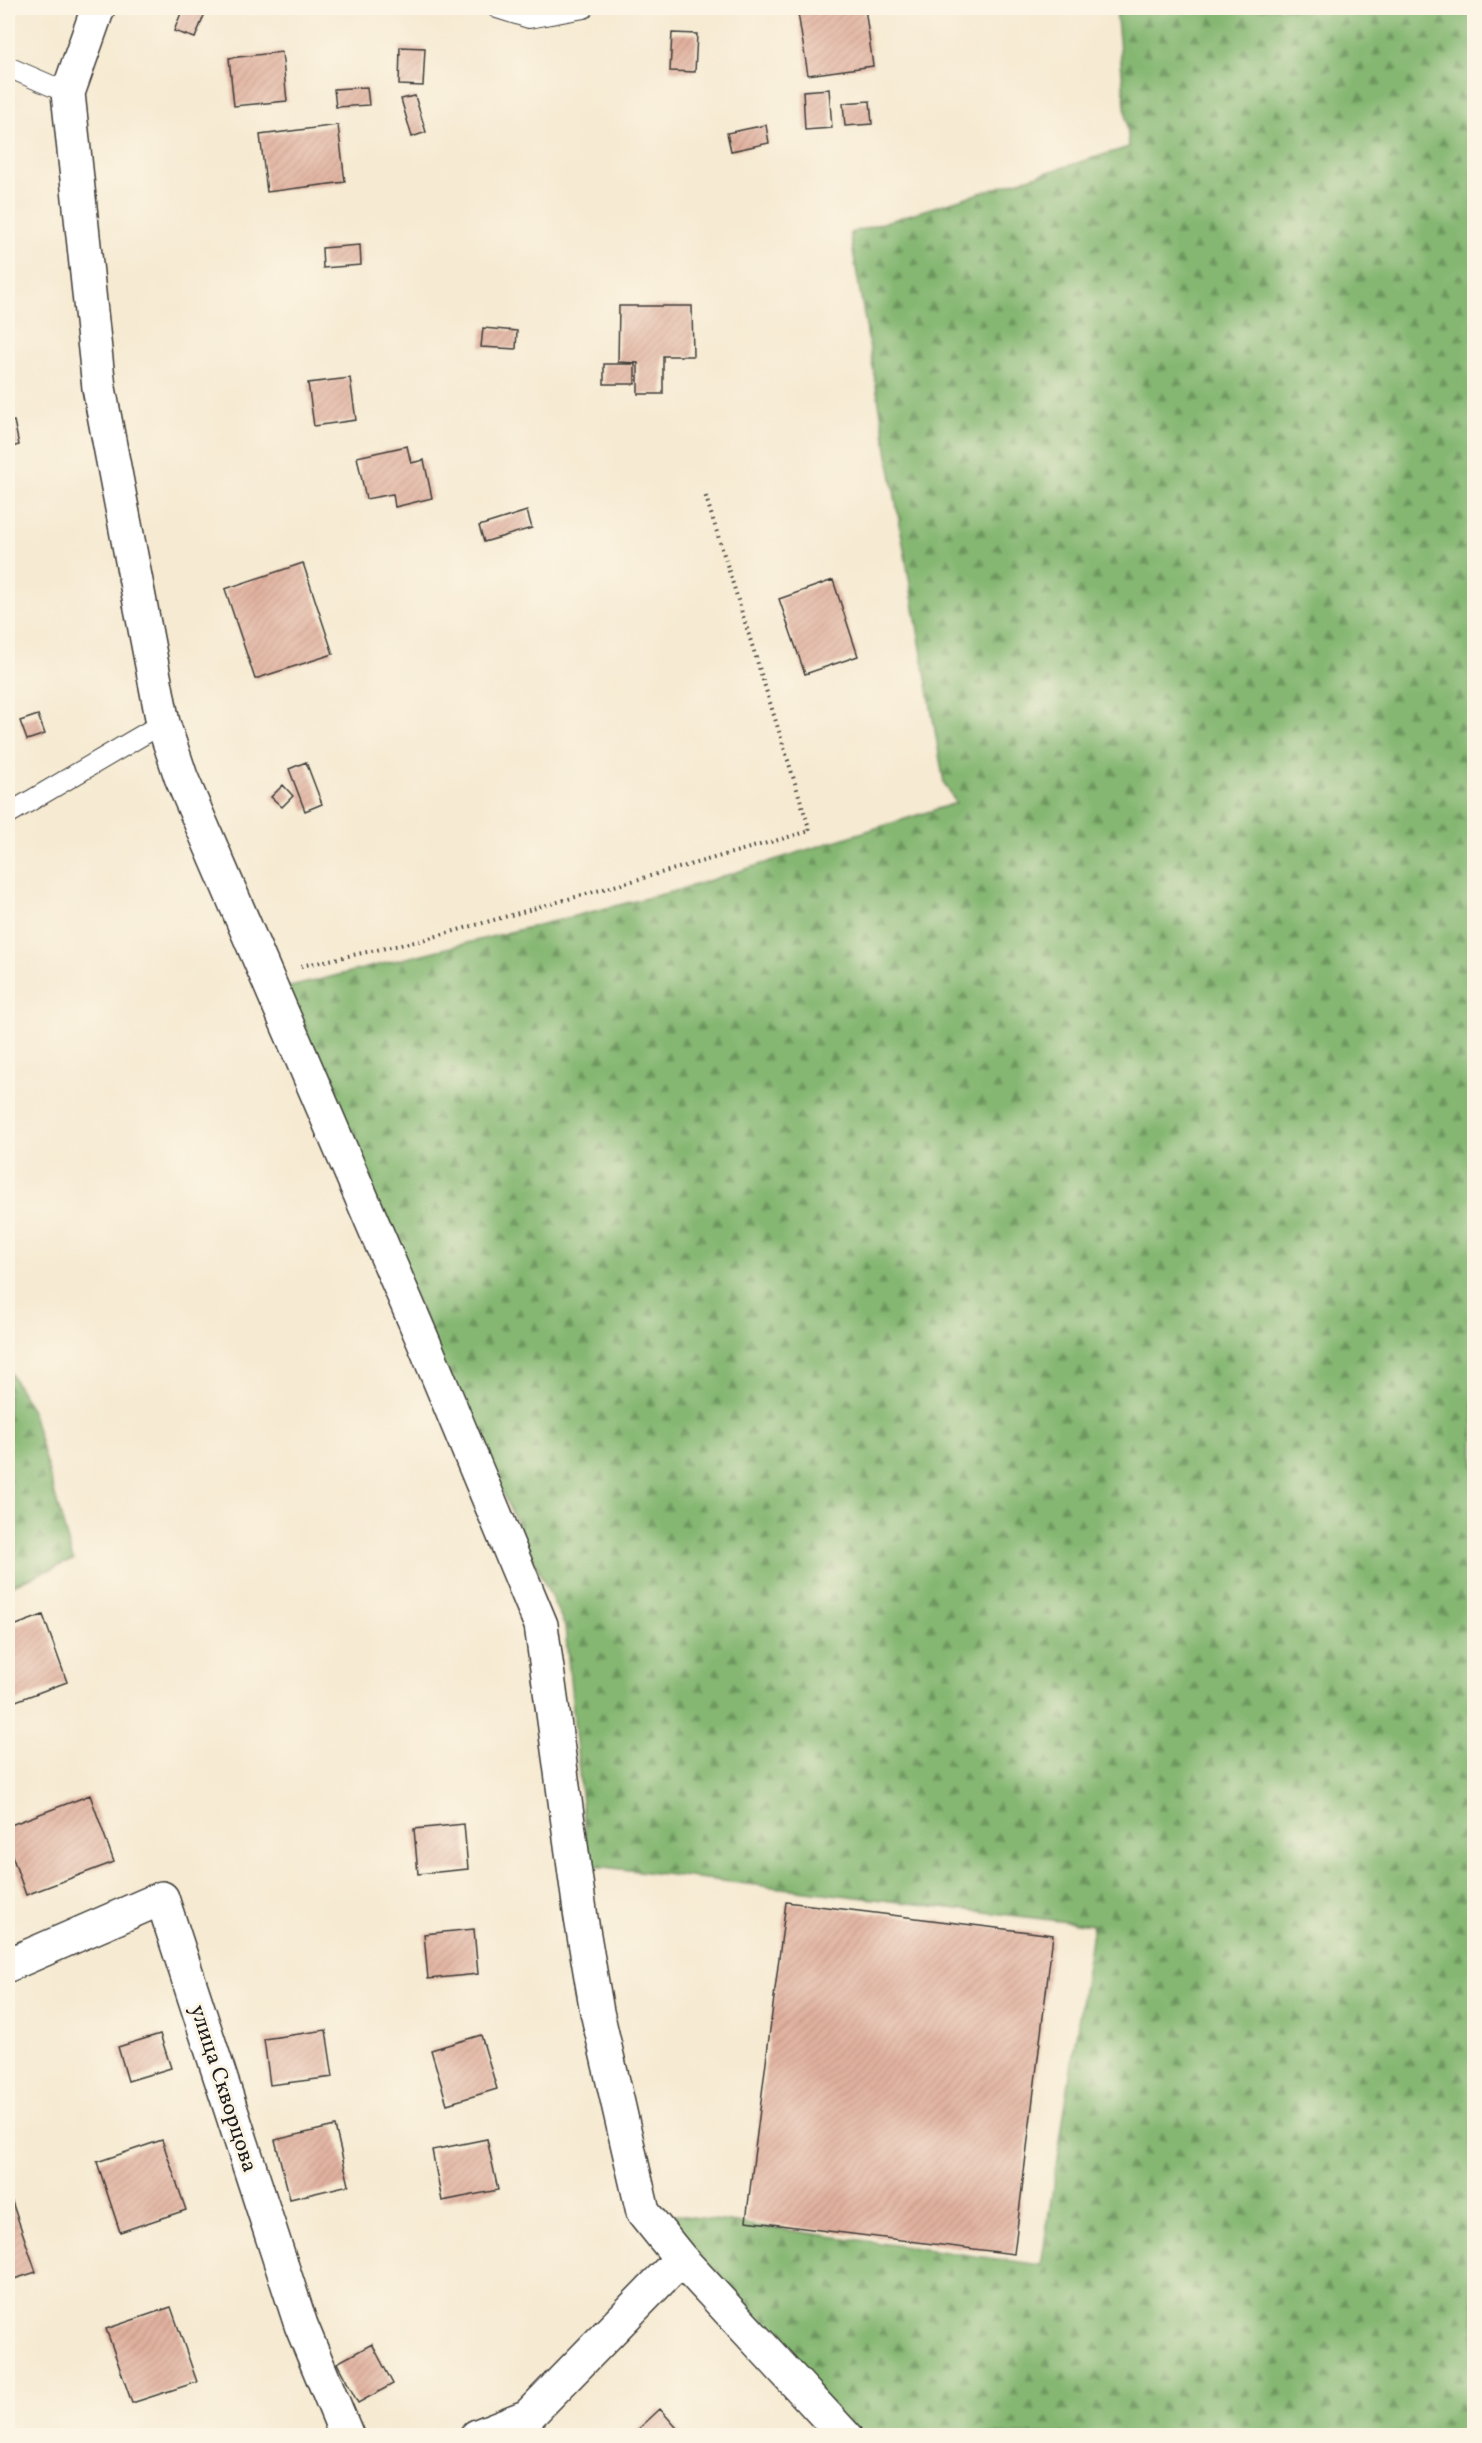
<svg xmlns="http://www.w3.org/2000/svg" width="1482" height="2443" font-family="Vollkorn,serif">
  <style>
    .forest { fill: url(#forest-firs); stroke: #506a47; stroke-width: 1.5 }
    .building { fill: url(#building-hatch) }
    .lines { fill: none; stroke-linecap: round; stroke-linejoin: round }
    .service-casing { stroke: #3d3b37; stroke-width: 22 }
    .minor-casing { stroke: #3d3b37; stroke-width: 36 }
    .path { stroke: #3d3b37; stroke-width: 4; stroke-dasharray: 1.5 4.5; stroke-linecap: butt }
    .service { stroke: #fff; stroke-width: 20 }
    .minor { stroke: #fff; stroke-width: 33 }
    .labels { text-anchor: middle; stroke-width: 6; stroke-linejoin: round; paint-order: stroke }
    .street-label { font-size: 22px; fill: #1c1c1c; stroke: #fcf5e5 }
  </style>
  <defs>
    <pattern id="forest-firs" width="22" height="20" patternUnits="userSpaceOnUse" patternTransform="scale(1.5)"><rect width="22" height="20" fill="#85b772"/><path d="M5 1l3.5 6h-7zM16 11l3.5 6h-7z" fill="#6c945d"/></pattern>
    <pattern id="building-hatch" width="6" height="6" patternUnits="userSpaceOnUse" patternTransform="scale(1.5)"><rect width="6" height="6" fill="#e1b09e"/><path d="M-1 1l2-2M0 6l6-6M5 7l2-2" fill="none" stroke="#c09788"/></pattern>
  </defs>
  <rect width="100%" height="100%" fill="#fcf5e5"/>
  <filter id="ink" filterUnits="userSpaceOnUse"><feTurbulence type="fractalNoise" baseFrequency=".0167" numOctaves="2"/><feDisplacementMap in="SourceGraphic" scale="12" xChannelSelector="R" yChannelSelector="G"/><feConvolveMatrix kernelMatrix="1 2 1 2 8 2 1 2 1" color-interpolation-filters="sRGB"/></filter>
  <filter id="wash" filterUnits="userSpaceOnUse"><feTurbulence type="fractalNoise" baseFrequency=".008" numOctaves="4" result="noise"/><feDisplacementMap in="SourceGraphic" scale="24" xChannelSelector="R" yChannelSelector="G"/><feGaussianBlur stdDeviation="1.35" result="paint"/><feColorMatrix in="noise" values="0 0 0 0 0 0 0 0 0 0 0 0 0 0 0 0 0 1.4 0 .05"/><feComposite in="paint" operator="in"/></filter>
  <g filter="url(#wash)">
    <rect width="100%" height="100%" fill="#f6ead2"/>
    <path class="forest" d="M1116 8H1474V2435H850L656 2212 1041 2265 1093 1925 588 1865 565 1627 461 1404 282 989 679 890 956 803 944 783 850 233 1129 147Z
      M8 1369 31 1409 73 1560 8 1587Z"/>
    <g id="blocks">
      <path class="building" d="M183 8H207L195 38 174 31Z
        M834 8H865L873 66 808 75 798 13Z
        M672 33 697 34 695 72 670 71Z
        M400 47 425 48 423 86 399 85Z
        M282 52 287 101 234 106 229 58Z
        M367 87 369 105 336 107 334 89Z
        M829 89 832 128 805 130 803 91Z
        M415 96 426 132 412 137 401 99Z
        M870 101 872 124 845 126 843 103Z
        M338 125 345 182 267 192 260 135Z
        M766 125 769 143 731 151 727 133Z
        M360 245 361 265 323 268 322 248Z
        M619 306H692L693 356H663V394H638V363L618 362Z
        M483 328 517 331 516 349 481 347Z
        M604 364H635V384H604Z
        M350 378 356 420 314 426 308 383Z
        M14 421 19 445 8 448V422Z
        M407 446 411 463 424 460 432 498 395 507 393 494 366 499 357 457Z
        M527 511 532 528 484 542 479 526Z
        M303 563 333 654 255 679 225 589Z
        M833 580 858 656 805 674 779 599Z
        M38 715 45 734 27 740 20 721Z
        M306 762 322 804 305 811 289 769Z
        M283 785 293 796 282 807 271 797Z
        M43 1615 67 1682 8 1704V1628Z
        M90 1795 114 1862 26 1895 8 1844V1826Z
        M464 1824 468 1869 418 1874 414 1829Z
        M786 1902 1053 1935 1014 2254 746 2221Z
        M474 1929 478 1974 428 1979 424 1934Z
        M326 2030 333 2077 270 2085 264 2039Z
        M160 2034 171 2068 128 2081 118 2047Z
        M481 2035 497 2089 447 2104 431 2050Z
        M335 2126 349 2185 290 2199 275 2140Z
        M487 2139 498 2190 442 2201 432 2150Z
        M162 2140 186 2210 120 2232 97 2162Z
        M12 2202 36 2272 8 2281V2203Z
        M171 2307 197 2382 132 2403 106 2329Z
        M372 2344 393 2384 358 2403 337 2363Z
        M660 2409 684 2436H631Z"/>
    </g>
  </g>
  <g filter="url(#ink)">
    <use href="#blocks" fill-opacity="0" stroke="#3d3b37" stroke-width="1.5"/>
    <g class="lines">
      <g class="service-casing">
        <path id="service" d="M497 8 529 18 584 8
          M8 67 68 93
          M8 814 163 723"/>
      </g>
      <g class="minor-casing">
        <path id="minor" d="M98 8 68 93 99 388 163 723 181 777 424 1343 541 1625 581 1918 597 2012 643 2212 681 2259 845 2436
          M8 1965 162 1898 301 2325 347 2436
          M477 2436 528 2416 681 2259"/>
      </g>
      <path class="path" d="M301 966 419 941 810 831 705 494"/>
      <use href="#service" class="service"/>
      <use href="#minor" class="minor"/>
    </g>
  </g>
  <g class="labels">
    <g class="street-label">
      <text transform="translate(225 2088) rotate(72)" y="8">улица Скворцова</text>
    </g>
  </g>
  <rect width="1482" height="2443" fill="none" stroke="#fcf5e5" stroke-width="30"/>
</svg>
